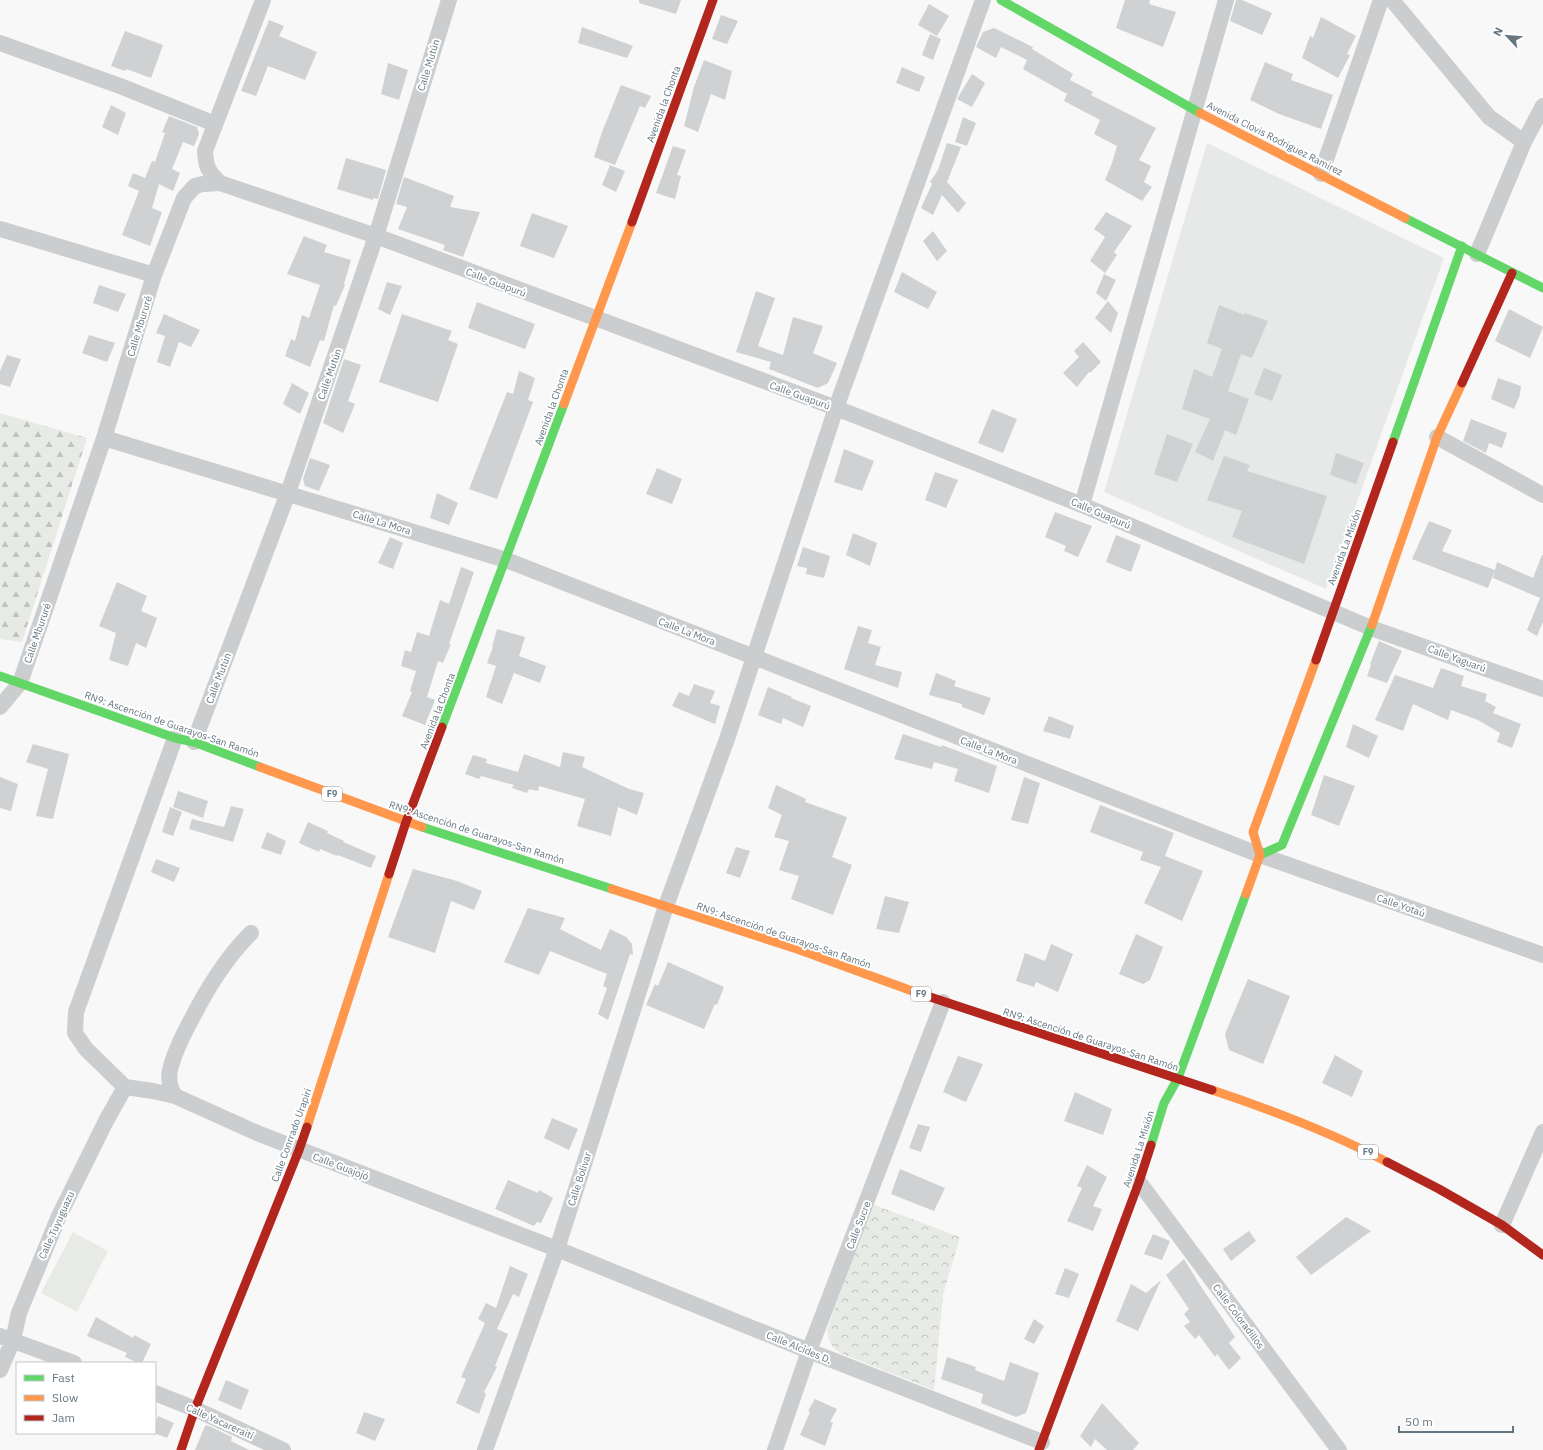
<svg xmlns="http://www.w3.org/2000/svg" width="1543" height="1450" font-family="'IBM Plex Sans',sans-serif">
  <style>
    .built { fill: #e7e8e8 }
    .grass { fill: #e7eae5 }
    .forest { fill: url(#forest-firs) }
    .park { fill: url(#park-crowns) }
    .building { fill: #cfd1d2 }
    .lines { fill: none; stroke-linecap: round; stroke-linejoin: round }
    .street { stroke: #cbcdce; stroke-width: 16 }
    .fast { stroke: #63d668; stroke-width: 9 }
    .slow { stroke: #ff974d; stroke-width: 9 }
    .jam { stroke: #b3261e; stroke-width: 9 }
    .labels { text-anchor: middle; stroke-width: 4; stroke-linejoin: round; paint-order: stroke }
    .shield { fill: #fff; stroke: #939fa7; stroke-width: 1 }
    .shield-label { font-size: 9px; font-weight: bold; fill: #657681 }
    .street-label { font-size: 10px; fill: #657681; stroke: #fff }
  </style>
  <defs>
    <pattern id="forest-firs" width="22" height="20" patternUnits="userSpaceOnUse"><rect width="22" height="20" fill="#e7eae5"/><path d="M5 1l3.5 6h-7zM16 11l3.5 6h-7z" fill="#bfc2bf"/></pattern>
    <pattern id="park-crowns" width="20" height="18" patternUnits="userSpaceOnUse"><rect width="20" height="18" fill="#e7eae5"/><path d="M2 6a3 3 0 1 1 6 0M12 15a3 3 0 1 1 6 0" fill="none" stroke="#bfc2bf"/></pattern>
  </defs>
  <rect width="100%" height="100%" fill="#f8f8f8"/>
  <path class="built" d="M1207 143 1444 258 1326 589 1104 492Z"/>
  <path class="grass" d="M73 1232 108 1251 77 1312 41 1293Z"/>
  <path class="forest" d="M0 413 87 438 22 642 0 639Z"/>
  <path class="park" d="M872 1204 960 1237 943 1295 934 1390 840 1353C831 1347 829 1341 827 1330Z"/>
  <path class="building" d="M639 0H681L676 14 639 3Z
    M1125 0H1150L1149 4 1176 12 1163 47 1116 28Z
    M1236 0H1242L1272 13 1262 35 1230 21Z
    M929 4 949 16 937 36 918 25Z
    M721 15 738 21 727 44 712 39Z
    M1321 17 1356 36 1347 54 1350 55 1338 78 1302 58 1310 36 1313 38Z
    M269 20 284 26 279 36 317 52 305 80 268 66 256 96 241 91Z
    M582 27 633 46 627 58 578 43Z
    M994 28 1033 47 1032 49 1073 74 1070 80 1093 92 1091 95 1156 128 1139 160 1151 166 1144 182 1152 187 1142 201 1105 180 1112 163 1117 146 1094 134 1100 120 1064 101 1067 94 1023 69 1027 60 1001 47 996 58 976 47 983 32Z
    M125 31 163 45 151 78 126 69 125 71 111 66Z
    M930 34 941 39 933 60 922 55Z
    M704 60 732 71 725 100 711 94 698 132 684 126 694 87Z
    M1265 62 1293 74 1291 80 1333 95 1321 129 1279 114 1250 100Z
    M388 63 408 70 399 100 381 94Z
    M902 67 925 77 919 92 896 83Z
    M972 74 985 83 972 107 957 99Z
    M621 85 651 96 645 108 640 106 615 165 594 157 602 132Z
    M111 105 126 113 118 135 102 127Z
    M169 116 197 127 199 134 194 146 183 142 172 169 180 173 173 191 159 184 152 208 162 212 150 246 122 235 139 191 128 186 133 173 145 178 152 161 155 162 165 133 162 132Z
    M963 117 976 123 967 146 955 142Z
    M947 143 961 147 947 182 966 203 958 213 942 195 933 215 921 208 932 184 930 182 938 170Z
    M673 146 686 150 677 175 681 176 675 199 656 193Z
    M346 158 386 170 378 199 373 198V200L337 189Z
    M610 165 625 171 616 192 602 185Z
    M404 177 454 196 450 207 480 212 463 257 443 250 445 245 398 229 407 207 396 204Z
    M1106 212 1132 226 1114 252 1117 255 1105 273 1090 261 1105 237 1094 229Z
    M532 213 568 226 554 258 520 246Z
    M933 231 947 251 937 261 923 241Z
    M304 236 327 245 324 252 351 260 344 284 345 285 336 306 334 305 324 341 320 340 310 367 285 356 291 339 295 341 302 315 309 318 320 285 287 274Z
    M902 272 937 292 928 309 894 292Z
    M1104 274 1116 280 1106 301 1096 293Z
    M387 282 402 286 390 315 378 309Z
    M99 285 126 294 118 312 93 303Z
    M756 291 775 298 758 346 783 355 793 317 823 326 813 353 837 363 828 383 818 388 769 369 771 362 736 352Z
    M1108 301 1118 313 1111 333 1095 318Z
    M477 302 535 324 525 349 468 328Z
    M1219 305 1244 315 1245 313 1268 321 1252 358 1241 354 1228 391 1249 399 1236 435 1225 430 1213 461 1195 452 1210 419 1182 409 1194 369 1212 377 1222 349 1207 343Z
    M1509 309 1543 327 1530 358 1495 341Z
    M164 314 200 330 191 347 179 342 170 367 157 362 165 336 156 333Z
    M402 314 452 331 448 340 458 344 438 402 379 382Z
    M89 335 115 343 107 362 82 353Z
    M1083 342 1101 362 1090 373 1089 372 1077 387 1063 373 1079 357 1074 351Z
    M7 355 21 359 10 387 0 384V371Z
    M344 359 361 365 348 401 355 404 343 433 323 423Z
    M1264 368 1282 375 1272 401 1254 394Z
    M519 371 535 378 528 400 533 402 497 499 469 489 507 392 513 394Z
    M1498 378 1521 386 1520 395 1514 409 1491 399Z
    M292 383 309 393 300 414 283 404Z
    M992 409 1017 419 1003 453 978 443Z
    M1471 419 1507 433 1502 448 1489 443 1486 453 1463 441Z
    M1167 434 1193 444 1177 482 1154 474Z
    M844 449 874 461 862 491 834 482Z
    M1336 453 1364 463 1356 484 1330 475Z
    M1224 456 1250 465 1247 471 1327 496 1304 564 1232 537 1242 511 1207 500Z
    M310 458 330 465 319 491 305 486 303 479Z
    M657 468 682 479 672 504 646 494Z
    M935 472 958 480 946 508 925 500Z
    M437 493 458 503 449 525 430 518Z
    M1055 512 1092 526 1078 557 1064 551 1066 546 1045 537Z
    M1429 521 1452 530 1442 551 1495 570 1497 562 1533 578 1542 555H1543V622L1537 636 1527 630 1540 598 1493 578 1495 570 1488 588 1412 559Z
    M853 533 877 543 870 566 846 555Z
    M1116 535 1141 545 1131 572 1106 562Z
    M390 537 403 543 393 569 378 563Z
    M803 547 830 556 824 578 806 574 807 568 797 566Z
    M461 567 474 572 449 644H451L443 663 438 661 427 697 435 700 425 725 402 716 412 692 410 691 416 671 401 666 405 650 411 652 417 632 429 636 440 600 449 604Z
    M117 582 147 596 141 611 157 618 146 648 136 643 128 666 109 660 116 633 99 626Z
    M858 626 872 630 868 643 881 647 875 665 902 672 898 688 844 669Z
    M497 629 525 637 519 656 546 666 540 683 514 673 502 704 486 697 496 666 487 663 493 647H492Z
    M1379 641 1402 651 1387 683 1367 676 1371 665 1370 664Z
    M1441 668 1464 676 1461 686 1487 694 1485 701 1496 707 1493 713 1521 724 1512 748 1497 742 1500 733 1478 720 1451 710 1448 720 1413 704 1403 731 1375 720 1395 675 1433 688Z
    M936 673 956 681 954 686 991 698 984 715 962 707V704L929 695Z
    M694 684 715 691 710 703 720 706 715 724 672 706 679 692 689 696Z
    M768 687 792 697 791 698 811 706 803 727 783 718 781 724 758 715Z
    M1049 716 1074 726 1070 739 1043 731Z
    M1353 724 1378 736 1369 758 1346 747Z
    M903 734 941 747 942 745 997 766 989 793 954 781 958 769 934 762 932 769 894 759Z
    M33 744 69 754 53 819 36 816 48 769 26 762Z
    M563 752 585 757 582 767 629 789 644 793 637 815 618 807 611 836 577 826 585 799 539 786 538 791 529 789 527 793 512 788 514 785 481 776 479 779 465 774 473 755 487 759 486 763 518 772 524 754 560 767Z
    M1324 775 1355 786 1339 826 1311 815Z
    M0 777 18 784 11 811 0 808Z
    M1024 777 1040 783 1028 824 1011 820Z
    M776 785 806 799 805 802 847 817 832 857 852 865 833 915 791 899 799 876 779 870 789 841 774 837 782 815 768 808Z
    M178 791 208 801 203 818 173 807Z
    M1100 805 1174 833 1165 856 1203 871 1182 921 1144 903 1161 867 1140 860 1143 852 1090 832Z
    M231 806 244 809 233 842 189 829 192 819 224 827Z
    M170 807 182 812 173 836 162 832Z
    M308 822 328 831 327 833 344 841 343 842 376 856 371 868 338 855 337 856 320 849 319 852 299 843Z
    M267 832 286 841 281 855 261 848Z
    M736 847 750 851 740 878 726 873Z
    M156 859 180 868 174 882 151 872Z
    M413 869 457 881 482 891 474 910 451 901 435 953 388 937Z
    M885 896 909 902 899 933 876 929Z
    M528 908 565 918 560 929 601 950 610 929 626 937 632 944 633 955 630 954 608 1020 598 1014 607 988 603 986 607 974 550 951 539 975 504 962Z
    M1136 934 1163 947 1150 980 1143 984 1119 974Z
    M1051 944 1073 954 1058 992 1036 982 1034 987 1016 981 1025 953 1045 961Z
    M668 962 724 987 717 1005 715 1004 704 1029 646 1005 655 984 658 986Z
    M1248 979 1290 996 1263 1064 1229 1050 1225 1034Z
    M1335 1055 1363 1071 1352 1097 1322 1083Z
    M958 1056 983 1064 966 1102 943 1092Z
    M1075 1092 1112 1109 1103 1135 1064 1121Z
    M552 1118 578 1129 569 1150 544 1138Z
    M918 1124 930 1127 921 1152 909 1148Z
    M1087 1165 1107 1177 1093 1206 1102 1209 1093 1231 1067 1221 1082 1188 1077 1186Z
    M900 1169 945 1188 934 1211 891 1194Z
    M508 1180 538 1193 539 1190 553 1198 541 1223 537 1222 534 1226 495 1209Z
    M1346 1217 1371 1231 1311 1275 1296 1257Z
    M1249 1231 1256 1241 1231 1261 1223 1249Z
    M1153 1234 1170 1241 1162 1260 1144 1254Z
    M1184 1259 1200 1285 1235 1337 1229 1343 1241 1358 1229 1370 1217 1354 1215 1357 1199 1335 1195 1339 1184 1326 1190 1322 1184 1314 1189 1309 1166 1275Z
    M510 1266 528 1274 519 1297 513 1294 497 1329 508 1334 495 1366 497 1367 484 1392 486 1394 479 1414 456 1403 466 1379 461 1377 485 1323 478 1319 486 1303 496 1308Z
    M1065 1268 1079 1274 1069 1298 1055 1294Z
    M1161 1280 1138 1331 1116 1321 1131 1284 1146 1293Z
    M96 1317 133 1338 134 1335 151 1344 142 1363H138L125 1357 127 1353 87 1336Z
    M1034 1319 1044 1326 1034 1344 1024 1339Z
    M947 1357 976 1367 975 1370 1004 1381 1010 1362 1039 1373 1026 1413 1016 1417 981 1403 983 1394 941 1379Z
    M226 1380 249 1390 241 1410 218 1400Z
    M815 1399 837 1409 830 1422 833 1423 825 1446 800 1435 810 1412 808 1411Z
    M1102 1403 1139 1443 1133 1450H1107L1095 1439 1091 1447 1080 1436Z
    M364 1412 385 1419 375 1441 356 1433Z
    M158 1416 174 1423 167 1438 154 1433H155V1425Z
    M207 1425 232 1437 231 1441 249 1450H195L205 1426Z"/>
  <g class="lines">
    <path class="street" d="M1392 0 1489 117 1524 142
      M0 43 120 86 215 124
      M1321 174 1381 0
      M220 183 376 236 836 408 1082 505 1371 628 1543 689
      M0 229 154 275
      M1477 254 1524 142 1543 106
      M1437 437 1543 495
      M104 438 506 560 1260 855 1543 955
      M1082 505 1226 0
      M0 707 20 683 104 438 154 275 184 198 195 186 203 184 220 183C208 171 206 168 205 151L263 0
      M194 742 288 493 376 236 449 0
      M125 1087 153 1091 175 1096 257 1133 557 1249 809 1351 1042 1442
      M125 1087 86 1049 75 1033 76 1012 175 738
      M175 1096C170 1088 168 1079 170 1070 174 1053 182 1037 190 1022 207 989 225 959 251 933
      M1139 1182 1339 1450
      M1502 1225 1543 1132
      M0 1336 74 1363
      M0 1370 13 1340 19 1313 59 1216 106 1121 125 1087
      M155 1393 195 1409 283 1450
      M485 1450 557 1249 666 906 727 739 836 408 983 0
      M775 1450 809 1351 943 1002"/>
    <path class="fast" d="M1001 0 1200 113
      M1405 218 1543 288
      M1393 442 1462 246
      M0 676 175 738 194 742 260 767
      M442 727 564 404
      M422 827 612 889
      M1260 855 1282 845 1372 625
      M1151 1145 1164 1103 1178 1078 1246 894"/>
    <path class="slow" d="M1200 113 1405 218
      M564 404 632 222
      M1372 625 1437 437 1462 383
      M260 767 422 827
      M612 889 797 949 915 992
      M1246 894 1260 855 1253 832 1316 660
      M1212 1090C1272 1110 1331 1132 1387 1162
      M307 1127 389 874"/>
    <path class="jam" d="M632 222 713 0
      M1462 383 1512 273
      M1316 660 1393 442
      M389 874 406 822 442 727
      M915 992 1212 1090
      M1387 1162 1439 1189 1502 1225 1543 1255
      M181 1450 195 1409 299 1150 307 1127
      M1039 1450 1139 1182 1151 1145"/>
  </g>
  <g class="labels">
    <g class="shield">
      <rect x="322" y="787" width="20" height="14" rx="3"/>
      <rect x="911" y="987" width="20" height="14" rx="3"/>
      <rect x="1358" y="1145" width="20" height="14" rx="3"/>
    </g>
    <g class="shield-label">
      <text x="332" y="797">F9</text>
      <text x="921" y="997">F9</text>
      <text x="1368" y="1155">F9</text>
    </g>
    <g class="street-label">
      <text transform="translate(428 65) rotate(-73)" y="4">Calle Mutún</text>
      <text transform="translate(663 104) rotate(-70)" y="4">Avenida la Chonta</text>
      <text transform="translate(1275 138) rotate(27)" y="4">Avenida Clovis Rodriguez Ramirez</text>
      <text transform="translate(496 282) rotate(21)" y="4">Calle Guapurú</text>
      <text transform="translate(139 326) rotate(-73)" y="4">Calle Mbururé</text>
      <text transform="translate(329 374) rotate(-71)" y="4">Calle Mutún</text>
      <text transform="translate(800 395) rotate(20)" y="4">Calle Guapurú</text>
      <text transform="translate(551 407) rotate(-70)" y="4">Avenida la Chonta</text>
      <text transform="translate(1101 513) rotate(23)" y="4">Calle Guapurú</text>
      <text transform="translate(382 522) rotate(17)" y="4">Calle La Mora</text>
      <text transform="translate(1344 547) rotate(-70)" y="4">Avenida La Misión</text>
      <text transform="translate(687 631) rotate(21)" y="4">Calle La Mora</text>
      <text transform="translate(37 633) rotate(-71)" y="4">Calle Mbururé</text>
      <text transform="translate(1457 658) rotate(20)" y="4">Calle Yaguarú</text>
      <text transform="translate(218 678) rotate(-69)" y="4">Calle Mutún</text>
      <text transform="translate(437 711) rotate(-69)" y="4">Avenida la Chonta</text>
      <text transform="translate(172 724) rotate(19)" y="4">RN9: Ascención de Guarayos-San Ramón</text>
      <text transform="translate(989 750) rotate(21)" y="4">Calle La Mora</text>
      <text transform="translate(477 832) rotate(18)" y="4">RN9: Ascención de Guarayos-San Ramón</text>
      <text transform="translate(1401 905) rotate(19)" y="4">Calle Yotaú</text>
      <text transform="translate(784 935) rotate(19)" y="4">RN9: Ascención de Guarayos-San Ramón</text>
      <text transform="translate(1091 1039) rotate(18)" y="4">RN9: Ascención de Guarayos-San Ramón</text>
      <text transform="translate(291 1135) rotate(-70)" y="4">Calle Conrrado Urapiri</text>
      <text transform="translate(1138 1149) rotate(-72)" y="4">Avenida La Misión</text>
      <text transform="translate(341 1166) rotate(21)" y="4">Calle Guajojó</text>
      <text transform="translate(579 1179) rotate(-72)" y="4">Calle Bolivar</text>
      <text transform="translate(56 1225) rotate(-66)" y="4">Calle Tuyuguazu</text>
      <text transform="translate(858 1225) rotate(-69)" y="4">Calle Sucre</text>
      <text transform="translate(1239 1316) rotate(53)" y="4">Calle Coloradillos</text>
      <text transform="translate(799 1347) rotate(22)" y="4">Calle Alcides D.</text>
      <text transform="translate(220 1421) rotate(24)" y="4">Calle Yacareraití</text>
    </g>
  </g>
  <rect x="16" y="1362" width="140" height="72" fill="#ffffff" stroke="#c1c8cd"/>
  <rect x="24" y="1375" width="20" height="6" fill="#63d668" stroke="#c1c8cd"/>
  <text x="52" y="1382" font-size="12" fill="#657681">Fast</text>
  <rect x="24" y="1395" width="20" height="6" fill="#ff974d" stroke="#c1c8cd"/>
  <text x="52" y="1402" font-size="12" fill="#657681">Slow</text>
  <rect x="24" y="1415" width="20" height="6" fill="#b3261e" stroke="#c1c8cd"/>
  <text x="52" y="1422" font-size="12" fill="#657681">Jam</text>
  <g transform="translate(1507 36) rotate(296)" stroke="#ffffff" stroke-width="3" paint-order="stroke">
  <path d="M0-3L7 15L0 10L-7 15Z" fill="#657681"/>
  <text y="-6" font-size="11" font-weight="bold" text-anchor="middle" fill="#657681">N</text>
  </g>
  <path d="M1399 1426v6h114v-6" fill="none" stroke="#657681" stroke-width="2"/>
  <text x="1405" y="1426" font-size="12" fill="#657681" stroke="#ffffff" stroke-width="3" paint-order="stroke">50 m</text>
</svg>
